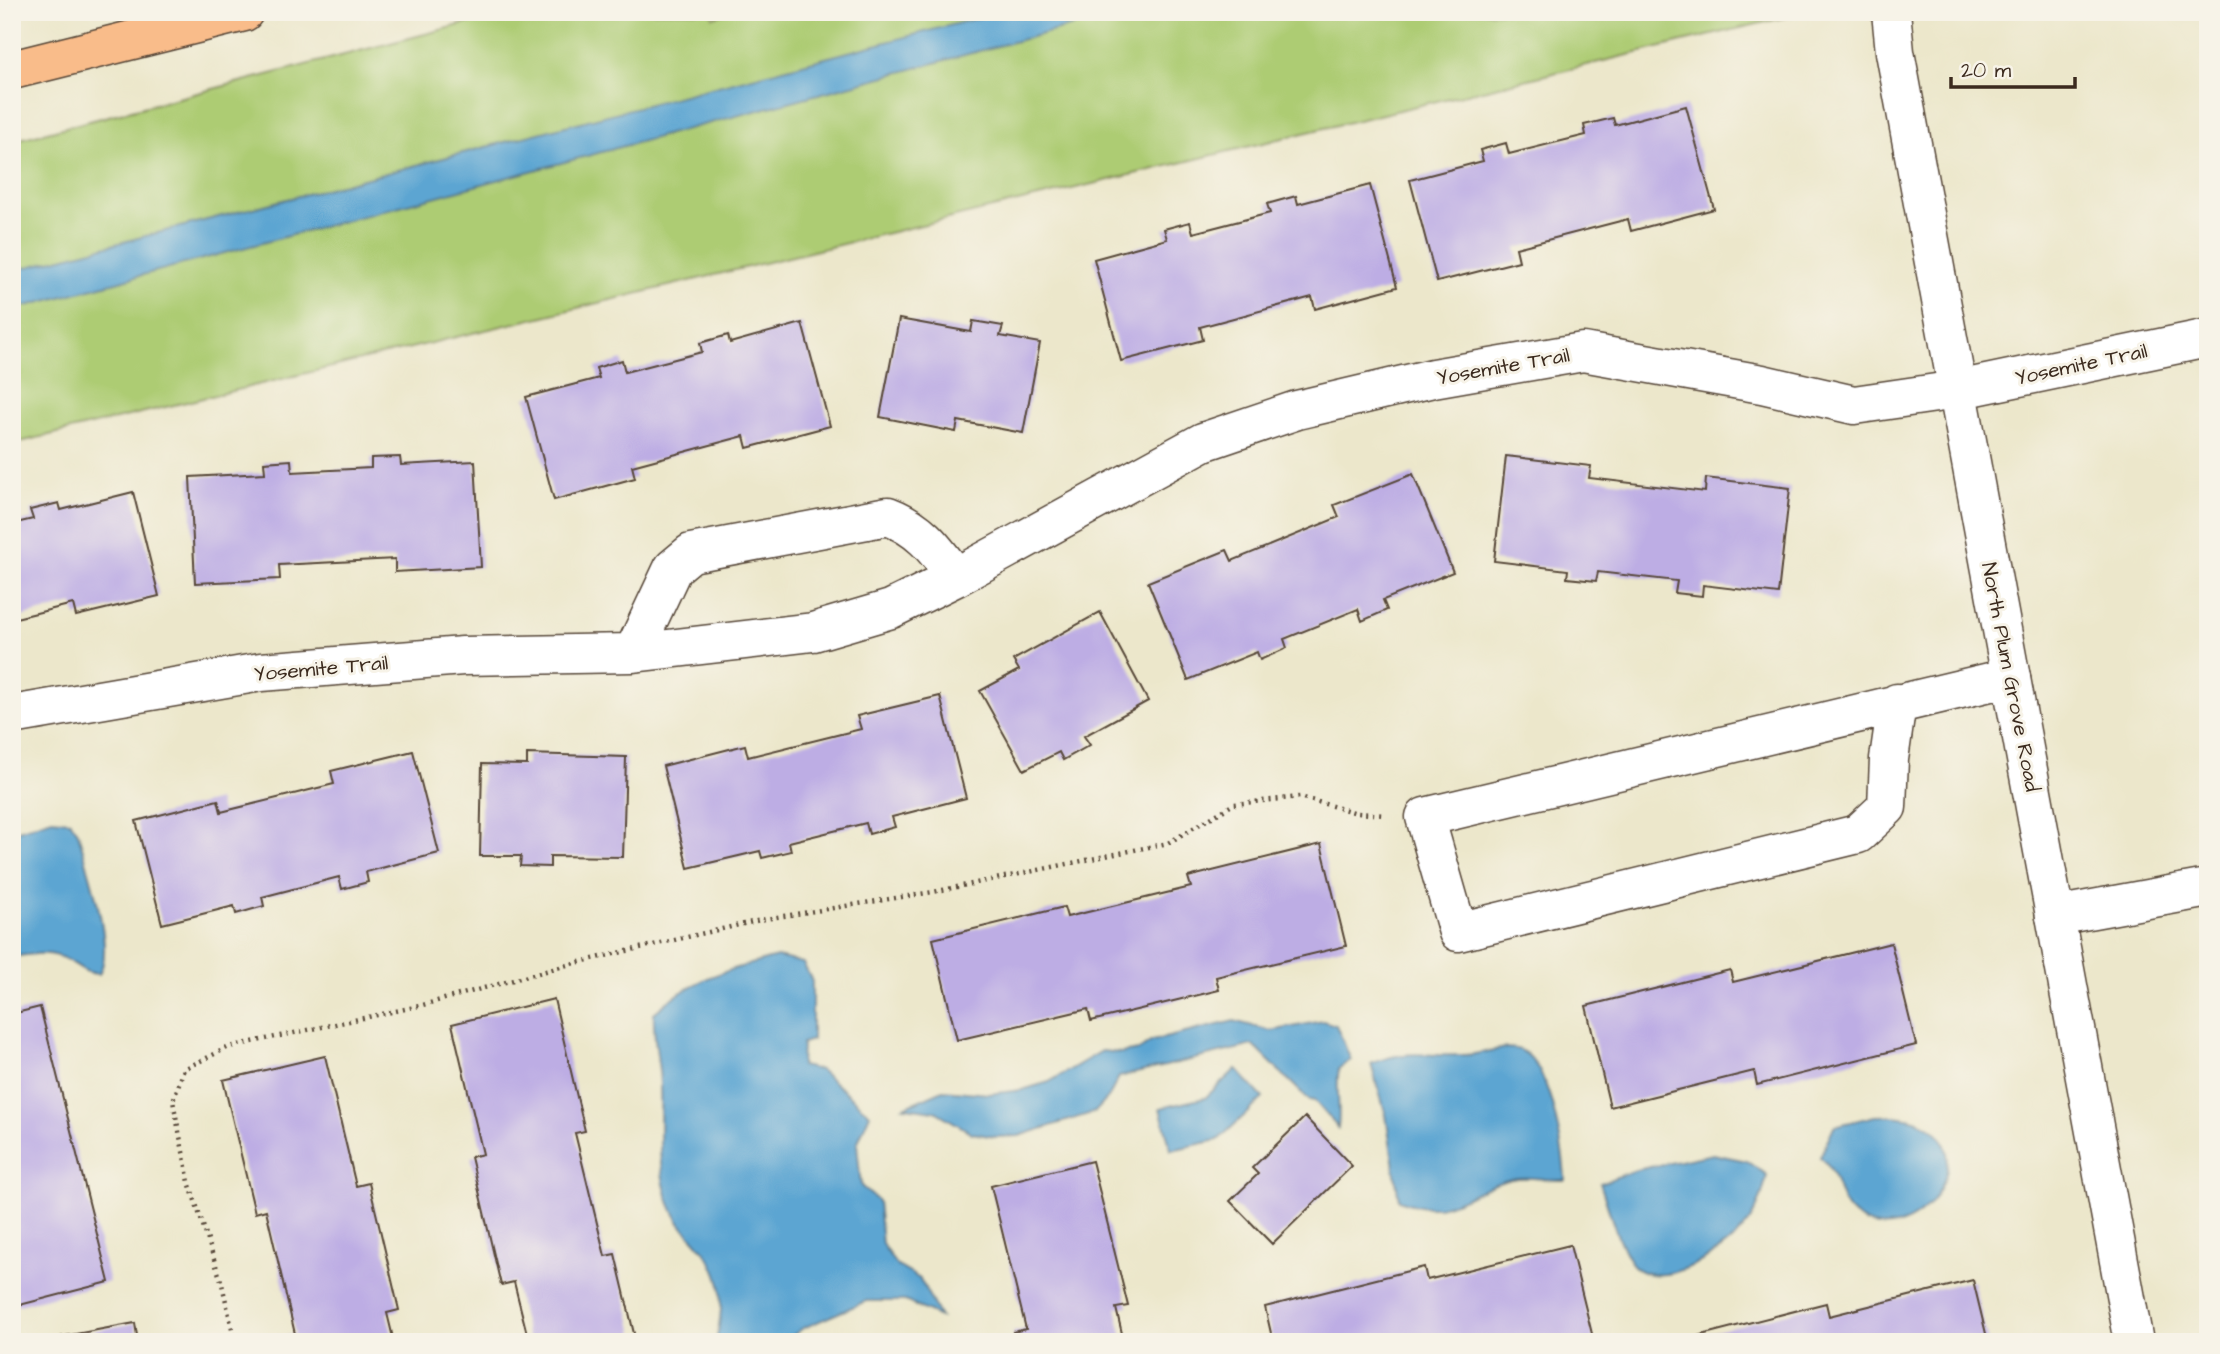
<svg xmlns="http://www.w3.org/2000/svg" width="2220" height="1354" font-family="'Architects Daughter',sans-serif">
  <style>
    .green { fill: #adcc73; stroke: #747b48; stroke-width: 2 }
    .water { fill: #5ba5d2; stroke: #4b6878; stroke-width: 2 }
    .building { fill: #bdade4 }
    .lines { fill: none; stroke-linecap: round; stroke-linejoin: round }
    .minor-casing { stroke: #564638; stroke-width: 41 }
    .tertiary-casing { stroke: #564638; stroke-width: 41 }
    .motorway-casing { stroke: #564638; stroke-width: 41 }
    .path { stroke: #564638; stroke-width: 4.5; stroke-dasharray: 2 5; stroke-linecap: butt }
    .minor { stroke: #fff; stroke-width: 38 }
    .tertiary { stroke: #fff; stroke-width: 38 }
    .motorway { stroke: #f9bc8a; stroke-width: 38 }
    .labels { text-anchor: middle; stroke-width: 6; stroke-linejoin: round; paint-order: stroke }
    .street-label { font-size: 21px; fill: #3b2a1e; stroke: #f7f3e8 }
  </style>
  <rect width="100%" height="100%" fill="#f7f3e8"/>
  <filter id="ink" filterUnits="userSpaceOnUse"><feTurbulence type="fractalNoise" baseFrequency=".0143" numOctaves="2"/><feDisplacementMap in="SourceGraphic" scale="14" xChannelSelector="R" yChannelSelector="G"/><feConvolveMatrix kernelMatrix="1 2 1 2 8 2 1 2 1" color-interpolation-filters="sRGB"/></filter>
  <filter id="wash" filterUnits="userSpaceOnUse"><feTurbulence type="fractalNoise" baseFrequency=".00686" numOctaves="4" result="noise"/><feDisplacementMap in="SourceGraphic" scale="28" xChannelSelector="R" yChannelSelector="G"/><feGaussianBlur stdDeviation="1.57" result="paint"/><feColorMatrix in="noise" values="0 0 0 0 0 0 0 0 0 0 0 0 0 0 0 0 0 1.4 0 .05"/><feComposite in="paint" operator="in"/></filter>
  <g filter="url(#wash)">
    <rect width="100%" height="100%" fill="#ece7cb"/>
    <path class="green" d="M510 12H712L713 17 731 12H1807L12 444V141Z"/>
    <path class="water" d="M1001 12H1125L12 310V271Z
      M52 819 70 821 78 832C86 865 116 947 99 974 84 973 82 968 69 961 51 950 32 954 12 957V832Z
      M777 957 803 963 812 981V1040L802 1043 801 1066 820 1070 870 1114 857 1144 861 1186 878 1201 882 1244 896 1265 920 1279 940 1317 905 1301H866L803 1328 784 1342H716C723 1308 727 1280 704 1251 690 1233 679 1227 670 1204 653 1162 664 1115 659 1071 657 1051 653 1034 654 1013 696 976 725 971 777 957Z
      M1234 1021 1271 1031 1323 1021 1336 1025 1351 1060 1339 1068C1335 1089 1341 1107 1338 1128L1315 1101 1309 1100 1253 1045 1119 1077 1108 1098 1095 1112 1019 1136 995 1137 972 1133 935 1111 904 1107 943 1090 989 1094 1022 1090 1049 1082 1102 1051 1121 1053 1139 1050 1152 1041Z
      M1506 1048C1510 1049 1518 1048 1522 1051 1550 1065 1564 1151 1565 1180 1546 1181 1530 1175 1511 1179 1464 1190 1452 1221 1399 1200L1386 1115 1371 1064C1405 1048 1428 1057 1462 1055 1477 1055 1491 1050 1506 1048Z
      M1236 1069 1263 1098 1218 1140 1171 1150 1160 1108 1205 1098Z
      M1875 1116C2011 1110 1927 1263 1858 1218 1833 1201 1841 1172 1820 1157L1834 1126Z
      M1713 1154 1747 1161 1767 1175C1763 1193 1758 1210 1747 1224 1729 1249 1671 1287 1639 1270 1622 1261 1607 1203 1600 1183L1636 1170Z"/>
    <g id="blocks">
      <path class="building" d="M1686 106 1714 209 1631 231 1628 219 1516 248 1519 261 1437 282 1410 180 1483 161 1480 150 1506 143 1509 154 1586 135 1584 125 1613 118 1615 125Z
        M1370 185 1397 287 1315 309 1312 297 1200 327 1203 340 1121 361 1094 259 1167 239 1164 229 1190 222 1193 233 1270 213 1267 204 1296 196 1298 204Z
        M899 319 971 332 973 321 1003 326 1000 336 1040 343 1023 433 958 421 956 432 880 417Z
        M802 323 830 426 747 448 744 436 632 466 635 478 554 500 526 397 599 378 596 368 622 360 625 372 702 352 700 343 728 335 730 343Z
        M1506 456 1591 466 1589 478 1705 492 1706 478 1790 488 1778 594 1703 585 1702 596 1675 593 1677 581 1598 572 1596 581 1567 578 1568 570 1494 561Z
        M400 457 401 465 475 461 481 567 395 572V559L279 565 280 579 195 583 190 477 265 473 264 462 291 460 292 472 371 468V458Z
        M1413 474 1453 572 1383 600 1387 610 1362 621 1358 609 1284 639 1287 648 1260 660 1257 652 1188 680 1148 582 1227 550 1232 561 1339 517 1334 505Z
        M133 492 159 596 76 616 73 604 12 619V524L33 519 30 510 59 503 61 510Z
        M1100 612 1148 701 1084 736 1090 745 1063 760 1059 752 1024 770 980 691 1019 670 1013 660Z
        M940 696 966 798 892 817 895 827 869 834 866 823 789 842 791 851 762 858 760 851 688 868 663 766 745 745 748 757 861 729 857 716Z
        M413 751 439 853 366 872 368 882 342 889 339 877 262 897 264 906 236 914 234 906 162 924 136 821 218 800 221 812 334 784 331 771Z
        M527 754 626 757 623 857 550 856V867L520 866 521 856H480L482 764 527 765Z
        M1321 844 1346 946 1216 977 1219 990 1091 1021 1088 1009 957 1040 933 939 1064 907 1067 917 1191 887 1188 877Z
        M1891 943 1916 1045 1757 1085 1754 1071 1610 1107 1586 1006 1730 970 1733 982Z
        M554 999 585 1131 575 1133 605 1256 615 1254 636 1342H529L514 1282 501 1285 471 1157 483 1154 452 1024Z
        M40 1007 109 1282 12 1307V1014Z
        M325 1056 356 1186 369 1183 399 1310 387 1313 394 1342H287L286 1336 295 1334 266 1210 255 1213 223 1080Z
        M1305 1117 1352 1166 1272 1244 1230 1201 1258 1174 1252 1168Z
        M1092 1161 1128 1306 1116 1308 1124 1342H1016L1013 1332 1026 1329 991 1186Z
        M1570 1245 1594 1342H1273L1265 1307 1424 1267 1427 1280Z
        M1973 1280 1988 1342H1674L1826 1303 1829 1316Z
        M135 1323 138 1342H43V1340Z"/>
    </g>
  </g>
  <g filter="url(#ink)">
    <use href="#blocks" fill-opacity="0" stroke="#564638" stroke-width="2"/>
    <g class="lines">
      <g class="minor-casing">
        <path id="minor" d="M633 653 673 568 691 553 888 516C922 529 935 549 956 577
          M1897 703 1889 759 1887 807 1858 834 1458 932 1425 817 2011 677
          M12 715 261 672 463 656 633 653 813 632 891 609 956 577 1203 442 1297 410 1433 378 1583 352 1762 384 1854 405 1957 390 2208 338
          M2055 916 2208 888"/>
      </g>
      <g class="tertiary-casing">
        <path id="tertiary" d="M1891 12 1895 52 2134 1342"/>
      </g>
      <g class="motorway-casing">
        <path id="motorway" d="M12 70 244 12"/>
      </g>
      <path class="path" d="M235 1342 222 1284 189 1182 173 1101 184 1069 229 1047 419 1006 571 964 765 919 933 892 1168 843 1234 804 1300 797 1357 813 1386 815"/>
      <use href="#minor" class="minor"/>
      <use href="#tertiary" class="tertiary"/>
      <use href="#motorway" class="motorway"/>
    </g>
  </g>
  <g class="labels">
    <g class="street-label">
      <text transform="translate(2081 364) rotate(-12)" y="7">Yosemite Trail</text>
      <text transform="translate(1503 366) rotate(-10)" y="7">Yosemite Trail</text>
      <text transform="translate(321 668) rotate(-5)" y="7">Yosemite Trail</text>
      <text transform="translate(2011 677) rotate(79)" y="7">North Plum Grove Road</text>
    </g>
  </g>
  <rect width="2220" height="1354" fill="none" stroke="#f7f3e8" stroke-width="42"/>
  <path d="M1951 77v10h124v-10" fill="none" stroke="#3b2a1e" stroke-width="3.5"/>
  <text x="1961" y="77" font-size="21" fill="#3b2a1e" stroke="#f7f3e8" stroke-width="5" paint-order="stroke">20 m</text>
</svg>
